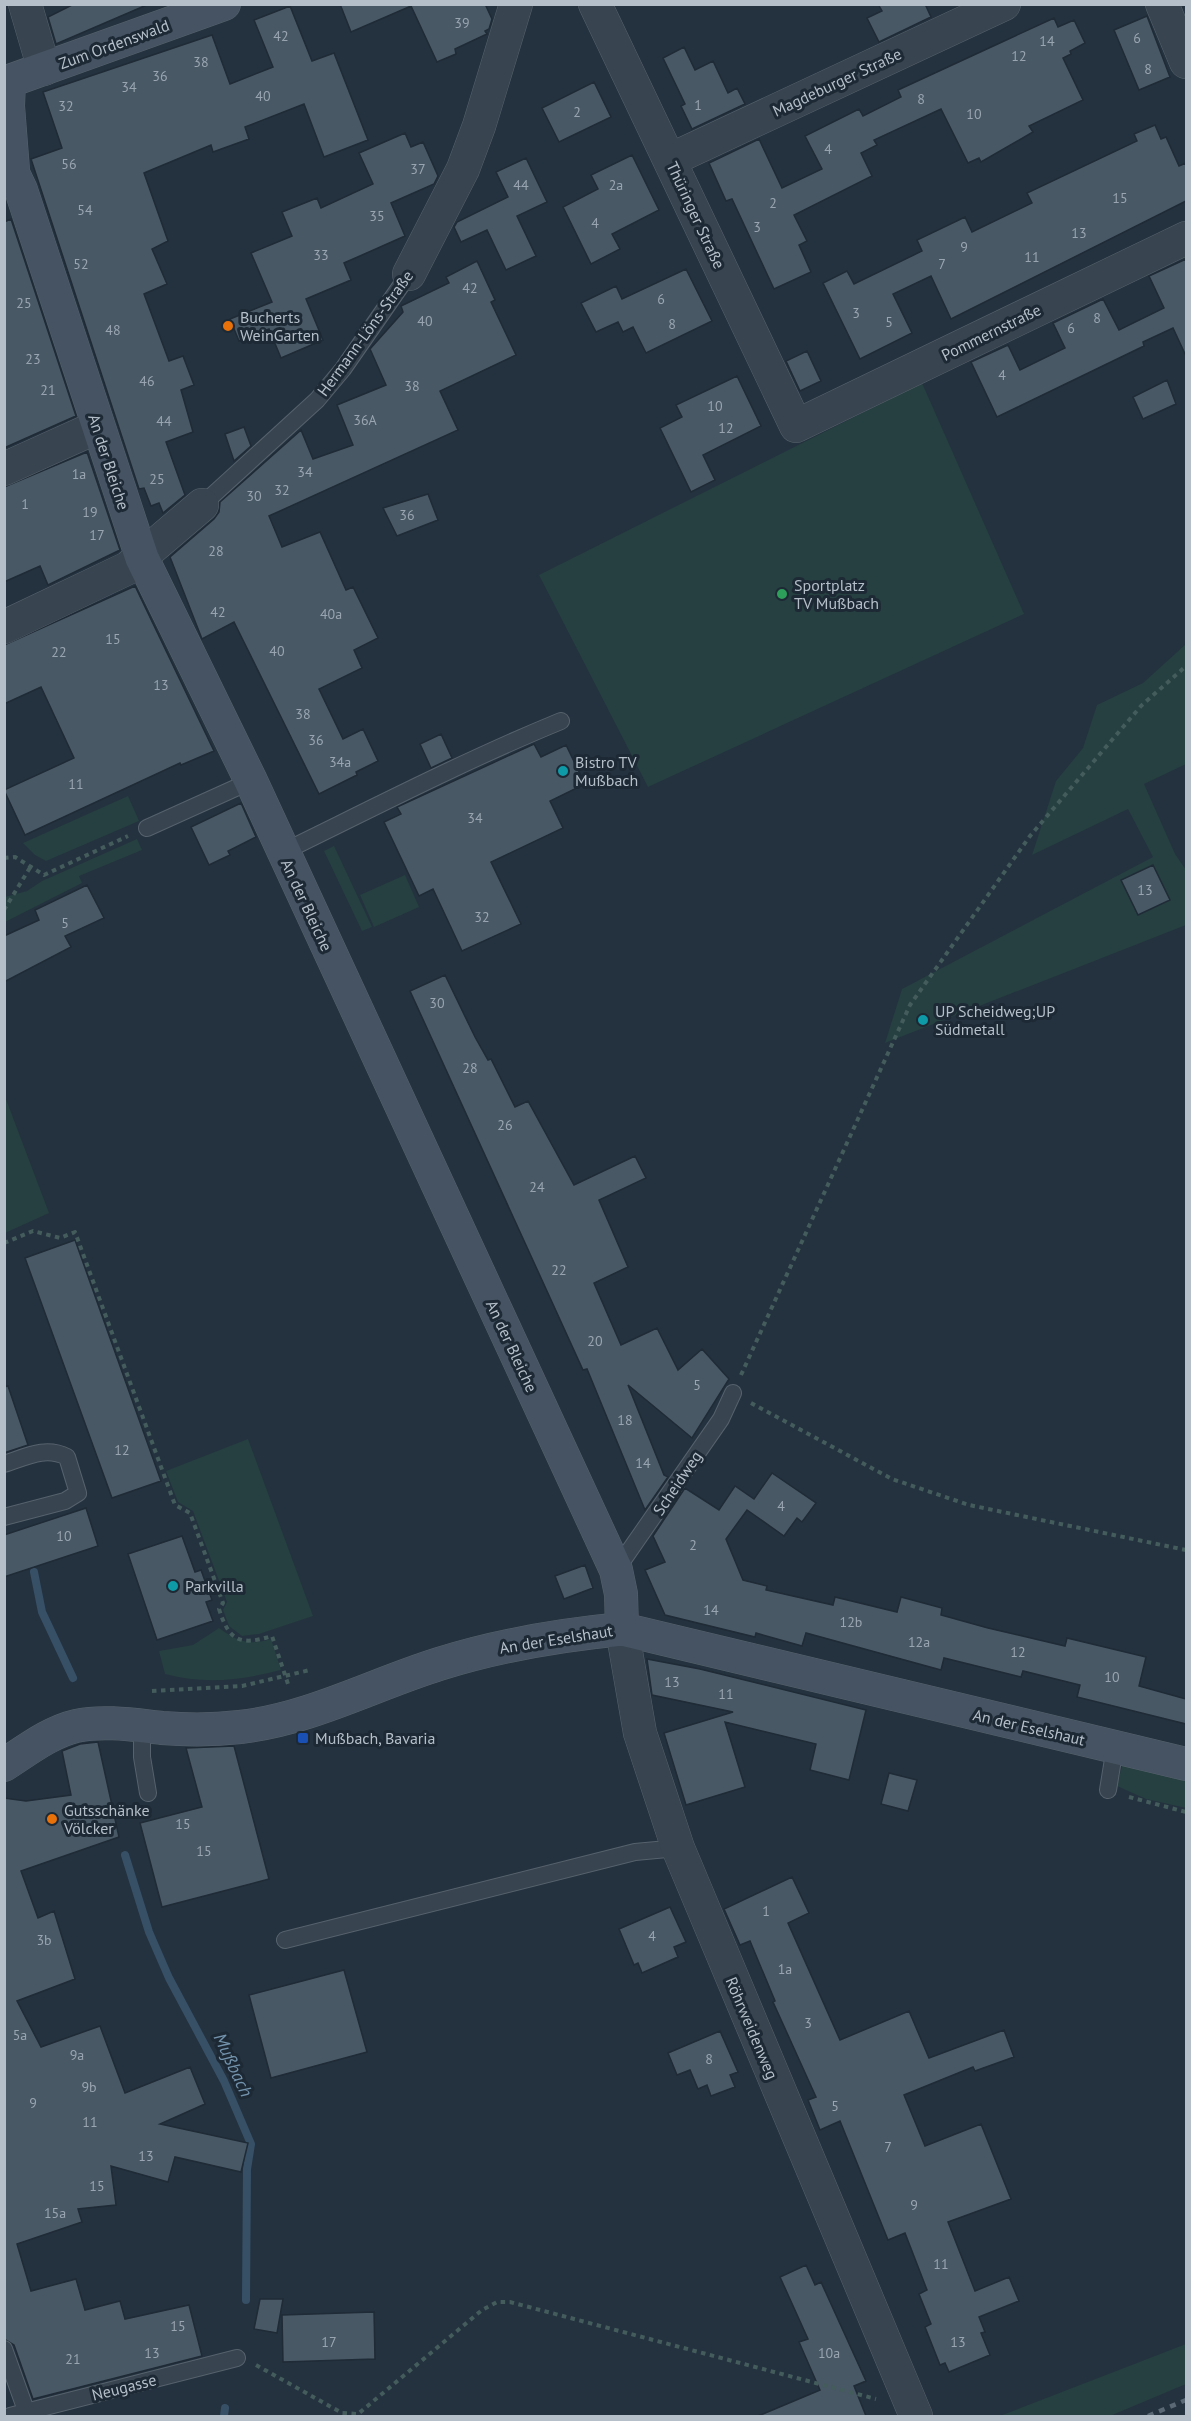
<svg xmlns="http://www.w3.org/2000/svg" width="1191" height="2421" font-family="'PT Sans',sans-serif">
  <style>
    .green { fill: #263f40 }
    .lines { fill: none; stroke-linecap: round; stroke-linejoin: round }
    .stream { stroke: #375066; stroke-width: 8 }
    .building { fill: #485865; stroke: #1f2b36; stroke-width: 1.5 }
    .lane-casing { stroke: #56626d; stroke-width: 18 }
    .street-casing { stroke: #56626d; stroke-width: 34 }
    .secondary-casing { stroke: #56626d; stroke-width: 34 }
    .path { stroke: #445c5c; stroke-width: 4; stroke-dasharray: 4.5 4.5; stroke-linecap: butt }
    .lane { stroke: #38444f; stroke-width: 16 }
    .street { stroke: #38444f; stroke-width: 33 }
    .secondary { stroke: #465362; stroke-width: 33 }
    .rail { stroke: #5a6876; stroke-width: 4.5; stroke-dasharray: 6 6; stroke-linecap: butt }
    .food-dot { fill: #e8710a; stroke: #1d2934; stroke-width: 2 }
    .leisure-dot { fill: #2e9e5b; stroke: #1d2934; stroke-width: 2 }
    .culture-dot { fill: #0f9aa8; stroke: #1d2934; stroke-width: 2 }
    .transit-dot { fill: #1a4fb4; stroke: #1d2934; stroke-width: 2 }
    .labels { text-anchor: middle; stroke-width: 6; stroke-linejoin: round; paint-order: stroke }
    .number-label { font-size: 14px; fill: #99a5b1 }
    .street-label { font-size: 16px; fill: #b4bfca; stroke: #1d2934 }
    .poi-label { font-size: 16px; fill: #b4bfca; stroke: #1d2934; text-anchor: start }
    .water-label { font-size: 18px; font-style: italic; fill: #7393ad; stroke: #1d2934 }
  </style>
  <rect width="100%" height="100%" fill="#24323f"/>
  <path class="green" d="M922 383 1024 614 648 787 539 575Z
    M1186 644V764L1144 784 1175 854 1186 870V925L885 1043 902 989 1153 857 1128 809 1032 855 1056 781 1083 748 1097 705 1143 683Z
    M128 796 139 821 46 861 35 855 23 843Z
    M137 839 142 850 79 876 82 883 5 922V897L27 891 42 881Z
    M334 846 372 927 362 931 324 851Z
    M405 875 419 907 374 927 360 895Z
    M4 1094 49 1213 5 1233H4Z
    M248 1439 313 1616 259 1634 242 1636 229 1626 223 1610 227 1602 193 1511 178 1502 166 1471Z
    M219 1628C237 1641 249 1646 271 1639L281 1670C242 1680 205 1685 165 1674L159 1651 193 1645Z
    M1123 1762 1186 1777V1808L1146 1799 1117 1786Z
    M1186 2344V2384L1110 2416H1000Z"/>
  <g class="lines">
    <path class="stream" d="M34 1572 42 1612 73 1678
      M125 1855 149 1932 169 1978 224 2081 251 2144 247 2169 246 2300
      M224 2416 225 2408"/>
  </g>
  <path class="building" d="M74 4H149L56 44 48 17Z
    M340 4H485L492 19 489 29 485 31 487 34 455 49 456 54 437 62 411 6 351 32Z
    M878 4H925L931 17 879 42 867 18 882 11Z
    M290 6 312 61 334 53 368 140 324 157 304 104 245 127 249 139 213 152 211 145 144 173 168 241 152 249 167 284 144 294 169 361 183 356 194 385 181 390 193 432 166 442 185 495 163 513 159 503 151 506 144 488 139 489 31 159 62 148 43 92 212 35 230 84 273 67 254 20Z
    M1147 16 1170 77 1139 90 1114 30Z
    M1054 18 1058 27 1074 20 1085 43 1070 51 1071 54 1063 58 1083 100 1029 126 1033 132 981 162 979 158 968 163 941 109 874 140 877 145 861 153 872 176 794 215 807 241 799 245 811 272 774 289 732 199 726 201 709 163 759 139 782 188 822 169 805 136 859 109 863 116 901 97 898 90Z
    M684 47 695 70 713 61 728 93 737 88 745 104 692 129 681 106 685 104 663 58Z
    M594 82 611 117 559 142 542 108Z
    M1155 125 1161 139 1166 137 1179 166 1186 163V201L951 319 931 276 893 294 912 333 860 359 823 283 847 271 854 284 922 251 917 240 965 217 972 232 1032 203 1027 193 1137 141 1134 134Z
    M405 133 411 147 423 142 438 176 434 184 391 203 405 236 344 263 351 280 306 299 323 340 281 358 269 329 239 341 230 319 272 302 251 253 292 236 282 212 317 198 321 208 373 184 359 153Z
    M632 155 659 210 612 234 620 249 591 264 563 207 598 189 591 175Z
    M526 158 547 202 517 216 536 256 506 270 487 230 461 242 454 227 457 222 508 197 496 172Z
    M11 219 76 416 4 448V222Z
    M1186 259V356L1173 328 1143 342 1144 346 997 417 971 362 1008 345 1020 370 1065 348 1053 323 1103 299 1119 330 1164 308 1149 276Z
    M477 261 495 300 491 302 516 355 440 391 458 430 269 516 282 547 320 532 346 590 353 587 378 638 354 650 362 668 319 689 343 739 363 729 378 761 356 772 357 775 319 794 234 622 202 639 170 557 214 519 219 512 220 502 301 430 313 459 353 445 337 405 386 385 370 349 403 312 401 306 449 283 446 277Z
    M686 269 712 321 646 353 633 327 623 332 618 322 596 332 581 303 616 286 622 299Z
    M807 351 821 381 800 391 786 361Z
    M737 376 761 426 703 455 715 480 691 492 660 428 682 417 676 405Z
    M1167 380 1176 404 1143 419 1133 397Z
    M244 427 251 446 234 461 225 434Z
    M87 452 120 550 48 585 40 566 4 582V487Z
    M428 494 438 520 397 536 383 508Z
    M135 586 214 751 181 765 180 763 25 835 4 790 74 758 41 687 4 704V645Z
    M441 734 452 758 431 768 420 744Z
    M534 744 541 757 566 745 585 784 550 801 563 828 491 862 521 924 462 951 433 889 419 896 384 822 401 814 397 807Z
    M241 803 256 837 228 851 230 855 209 865 191 827Z
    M1153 865 1170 900 1138 915 1121 880Z
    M87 885 104 918 65 936 71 947 4 982V936L39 920 35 910Z
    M445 975 475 1037 488 1060 491 1059 515 1107 528 1101 574 1185 635 1156 646 1178 599 1200 628 1267 594 1283 621 1345 657 1328 678 1370 702 1349 729 1379 692 1438 628 1385 664 1475 668 1477 645 1510 587 1369 583 1370 410 991Z
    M75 1240 161 1481 112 1498 25 1258Z
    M8 1386 28 1445 4 1453V1387Z
    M772 1473 816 1503 802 1522 797 1518 784 1536 747 1510 726 1539 743 1580 767 1586 766 1590 833 1605 835 1597 897 1612 901 1597 942 1608 941 1615 988 1628 1065 1646 1067 1638 1146 1657 1139 1686 1186 1699V1724L1077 1697 1080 1685 1023 1671 1021 1677 944 1658 941 1670 806 1633 802 1646 756 1633 755 1637 665 1615 645 1570 665 1562 653 1536 685 1488 719 1510 735 1486 754 1499Z
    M86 1508 98 1546 4 1577V1535Z
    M182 1536 195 1572 201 1570 212 1600 206 1602 213 1621 157 1640 128 1554Z
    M585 1565 593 1588 564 1599 555 1576Z
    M647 1659 700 1669 866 1710 849 1780 810 1770 816 1744 725 1722 745 1787 686 1805 664 1733 733 1712 652 1695Z
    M98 1742 119 1837 21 1871 38 1918 54 1911 75 1979 17 2001 41 2047 100 2026 125 2093 190 2067 205 2104 160 2124 248 2143 241 2172 175 2157 168 2182 111 2166 116 2205 78 2209 82 2222 17 2244 31 2291 76 2279 85 2310 120 2301 125 2319 189 2305 202 2356 33 2399 14 2345 4 2339V1798L26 1801 71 1795 62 1751 80 1744Z
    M234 1746 269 1879 162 1907 140 1823 202 1807 186 1748Z
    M889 1773 917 1780 908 1811 881 1804Z
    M792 1877 809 1913 788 1923 840 2040 909 2011 929 2058 1004 2030 1014 2057 975 2071 973 2067 904 2095 925 2146 981 2124 1011 2199 948 2222 975 2291 1009 2277 1019 2301 979 2317 985 2332 981 2333 990 2355 949 2372 945 2363 940 2365 925 2327 931 2324 919 2294 927 2290 905 2233 888 2240 840 2121 820 2130 808 2100 816 2097 773 2002 775 2001 750 1941 740 1945 724 1909Z
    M670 1907 686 1942 674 1947 678 1957 642 1973 638 1963 634 1965 619 1929Z
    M344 1970 367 2052 271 2078 249 1995Z
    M720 2031 738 2072 730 2075 735 2087 711 2096 707 2085 698 2089 690 2070 677 2075 668 2053Z
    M806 2265 815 2285 821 2282 866 2381 854 2386 866 2416H758L820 2390 799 2342 808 2339 780 2277Z
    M260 2299H283L277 2333 254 2329Z
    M374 2312 375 2359 283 2362 282 2315Z"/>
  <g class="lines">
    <g class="lane-casing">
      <path id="lane" d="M202 505 317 400 343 369 409 274
        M147 828 251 781
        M283 852C375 807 466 760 561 721
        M4 1464C26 1457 45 1446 67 1457L78 1493 65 1501 4 1517
        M616 1570 721 1419 733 1393
        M142 1726V1757L148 1793
        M1108 1790 1115 1747
        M285 1940 635 1852 678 1848
        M4 2349 28 2416
        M10 2416 237 2358"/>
    </g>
    <g class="street-casing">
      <path id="street" d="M25 4 44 69
        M595 4 796 426 1186 238
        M1162 4 1186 62
        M670 160 1004 4
        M409 274 463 169 479 126 516 4
        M4 469 97 427
        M4 627 128 568 202 505
        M622 1629 640 1733 678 1848 916 2416"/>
    </g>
    <g class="secondary-casing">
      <path id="secondary" d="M9 81 8 106 13 170
        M4 83 224 4
        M4 154 21 190 142 558 251 781 616 1570 621 1594 622 1629
        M4 1765C26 1751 50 1732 76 1726 104 1720 134 1725 162 1728 188 1730 214 1730 240 1727 310 1719 372 1685 439 1664 499 1645 560 1635 622 1629L1186 1764"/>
    </g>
    <path class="path" d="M4 858 15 857 44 875 128 836
      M4 910 31 866
      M4 1243 33 1231 60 1238 75 1232 175 1505 190 1513 223 1603 219 1609C229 1641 240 1646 272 1636L289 1687
      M741 1375 910 1005 1030 836 1141 706 1186 666
      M751 1403 892 1479 969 1505 1186 1550
      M152 1691 242 1686 310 1670
      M1129 1797 1186 1812
      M256 2365 342 2413 358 2414 482 2310 497 2302H510L876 2399"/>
    <use href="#lane" class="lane"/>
    <use href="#street" class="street"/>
    <use href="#secondary" class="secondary"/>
    <path class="rail" d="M1148 2416 1186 2400"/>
  </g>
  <g class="food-dot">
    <circle cx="228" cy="326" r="6"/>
    <circle cx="52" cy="1819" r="6"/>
  </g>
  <circle class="leisure-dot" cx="782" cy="594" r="6"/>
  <g class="culture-dot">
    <circle cx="563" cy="771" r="6"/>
    <circle cx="923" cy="1020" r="6"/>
    <circle cx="173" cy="1586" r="6"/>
  </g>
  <rect class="transit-dot" x="297" y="1732" width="12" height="12" rx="3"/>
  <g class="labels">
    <g class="number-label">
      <text x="462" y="28">39</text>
      <text x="281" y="41">42</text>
      <text x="1137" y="43">6</text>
      <text x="1047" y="46">14</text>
      <text x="1019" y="61">12</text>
      <text x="201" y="67">38</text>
      <text x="1148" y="74">8</text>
      <text x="160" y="81">36</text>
      <text x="129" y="92">34</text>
      <text x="263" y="101">40</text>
      <text x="921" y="104">8</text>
      <text x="698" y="110">1</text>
      <text x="66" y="111">32</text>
      <text x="577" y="117">2</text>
      <text x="974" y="119">10</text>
      <text x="828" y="154">4</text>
      <text x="69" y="169">56</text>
      <text x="418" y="174">37</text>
      <text x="521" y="190">44</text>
      <text x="616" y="190">2a</text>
      <text x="1120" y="203">15</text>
      <text x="773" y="208">2</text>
      <text x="85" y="215">54</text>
      <text x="377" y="221">35</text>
      <text x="595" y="228">4</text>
      <text x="757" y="232">3</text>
      <text x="1079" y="238">13</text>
      <text x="964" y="252">9</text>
      <text x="321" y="260">33</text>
      <text x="1032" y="262">11</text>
      <text x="81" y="269">52</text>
      <text x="942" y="269">7</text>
      <text x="470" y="293">42</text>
      <text x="661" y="304">6</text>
      <text x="24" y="308">25</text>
      <text x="856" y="318">3</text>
      <text x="1097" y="323">8</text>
      <text x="425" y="326">40</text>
      <text x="889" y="327">5</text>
      <text x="672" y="329">8</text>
      <text x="1071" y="333">6</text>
      <text x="113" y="335">48</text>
      <text x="33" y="364">23</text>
      <text x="1002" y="380">4</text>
      <text x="147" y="386">46</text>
      <text x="412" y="391">38</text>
      <text x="48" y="395">21</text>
      <text x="715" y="411">10</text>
      <text x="365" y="425">36A</text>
      <text x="164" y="426">44</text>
      <text x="726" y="433">12</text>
      <text x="305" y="477">34</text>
      <text x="79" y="479">1a</text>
      <text x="157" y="484">25</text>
      <text x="282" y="495">32</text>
      <text x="254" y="501">30</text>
      <text x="25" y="509">1</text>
      <text x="90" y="517">19</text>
      <text x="407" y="520">36</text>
      <text x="97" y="540">17</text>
      <text x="216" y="556">28</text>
      <text x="218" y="617">42</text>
      <text x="331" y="619">40a</text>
      <text x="113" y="644">15</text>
      <text x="277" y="656">40</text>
      <text x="59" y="657">22</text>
      <text x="161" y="690">13</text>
      <text x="303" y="719">38</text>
      <text x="316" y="745">36</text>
      <text x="340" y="767">34a</text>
      <text x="76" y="789">11</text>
      <text x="475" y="823">34</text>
      <text x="1145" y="895">13</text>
      <text x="482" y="922">32</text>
      <text x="65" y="928">5</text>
      <text x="437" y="1008">30</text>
      <text x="470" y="1073">28</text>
      <text x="505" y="1130">26</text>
      <text x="537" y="1192">24</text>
      <text x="559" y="1275">22</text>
      <text x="595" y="1346">20</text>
      <text x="697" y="1390">5</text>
      <text x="625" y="1425">18</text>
      <text x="122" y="1455">12</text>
      <text x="643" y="1468">14</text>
      <text x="781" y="1511">4</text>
      <text x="64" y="1541">10</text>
      <text x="693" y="1550">2</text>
      <text x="711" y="1615">14</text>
      <text x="851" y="1627">12b</text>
      <text x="919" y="1647">12a</text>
      <text x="1018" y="1657">12</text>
      <text x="1112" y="1682">10</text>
      <text x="672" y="1687">13</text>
      <text x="726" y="1699">11</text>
      <text x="183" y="1829">15</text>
      <text x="204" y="1856">15</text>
      <text x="766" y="1916">1</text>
      <text x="652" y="1941">4</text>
      <text x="44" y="1945">3b</text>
      <text x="785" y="1974">1a</text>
      <text x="808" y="2028">3</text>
      <text x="20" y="2040">5a</text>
      <text x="77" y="2060">9a</text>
      <text x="709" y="2064">8</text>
      <text x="89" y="2092">9b</text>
      <text x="33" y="2108">9</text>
      <text x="835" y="2111">5</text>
      <text x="90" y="2127">11</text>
      <text x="888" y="2152">7</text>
      <text x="146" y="2161">13</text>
      <text x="97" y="2191">15</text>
      <text x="914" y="2210">9</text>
      <text x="55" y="2218">15a</text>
      <text x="941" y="2269">11</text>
      <text x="178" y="2331">15</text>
      <text x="329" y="2347">17</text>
      <text x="958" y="2347">13</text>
      <text x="152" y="2358">13</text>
      <text x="829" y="2358">10a</text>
      <text x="73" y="2364">21</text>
    </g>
    <g class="street-label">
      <text transform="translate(114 44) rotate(-20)" y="6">Zum Ordenswald</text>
      <text transform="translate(837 82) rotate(-25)" y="6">Magdeburger Straße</text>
      <text transform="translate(696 215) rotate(65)" y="6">Thüringer Straße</text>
      <text transform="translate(991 332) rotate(-26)" y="6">Pommernstraße</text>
      <text transform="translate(365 333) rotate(-54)" y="6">Hermann-Löns-Straße</text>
      <text transform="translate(109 462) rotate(72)" y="6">An der Bleiche</text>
      <text transform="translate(307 905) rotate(65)" y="6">An der Bleiche</text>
      <text transform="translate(512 1346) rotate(65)" y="6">An der Bleiche</text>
      <text transform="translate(677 1483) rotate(-56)" y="6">Scheidweg</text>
      <text transform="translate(556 1639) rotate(-9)" y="6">An der Eselshaut</text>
      <text transform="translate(1029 1727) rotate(13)" y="6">An der Eselshaut</text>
      <text transform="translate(752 2028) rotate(67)" y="6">Röhrweidenweg</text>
      <text transform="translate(124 2387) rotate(-14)" y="6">Neugasse</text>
    </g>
    <g class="poi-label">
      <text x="240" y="323">Bucherts<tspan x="240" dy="18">WeinGarten</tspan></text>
      <text x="794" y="591">Sportplatz<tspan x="794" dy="18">TV Mußbach</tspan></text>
      <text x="575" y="768">Bistro TV<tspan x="575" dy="18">Mußbach</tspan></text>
      <text x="935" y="1017">UP Scheidweg;UP<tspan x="935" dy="18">Südmetall</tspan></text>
      <text x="185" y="1592">Parkvilla</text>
      <text x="315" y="1744">Mußbach, Bavaria</text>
      <text x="64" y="1816">Gutsschänke<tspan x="64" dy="18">Völcker</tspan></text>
    </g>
    <g class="water-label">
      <text transform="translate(233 2065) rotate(65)" y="6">Mußbach</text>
    </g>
  </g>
  <rect width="1191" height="2421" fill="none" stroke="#b4bfca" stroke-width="12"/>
</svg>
